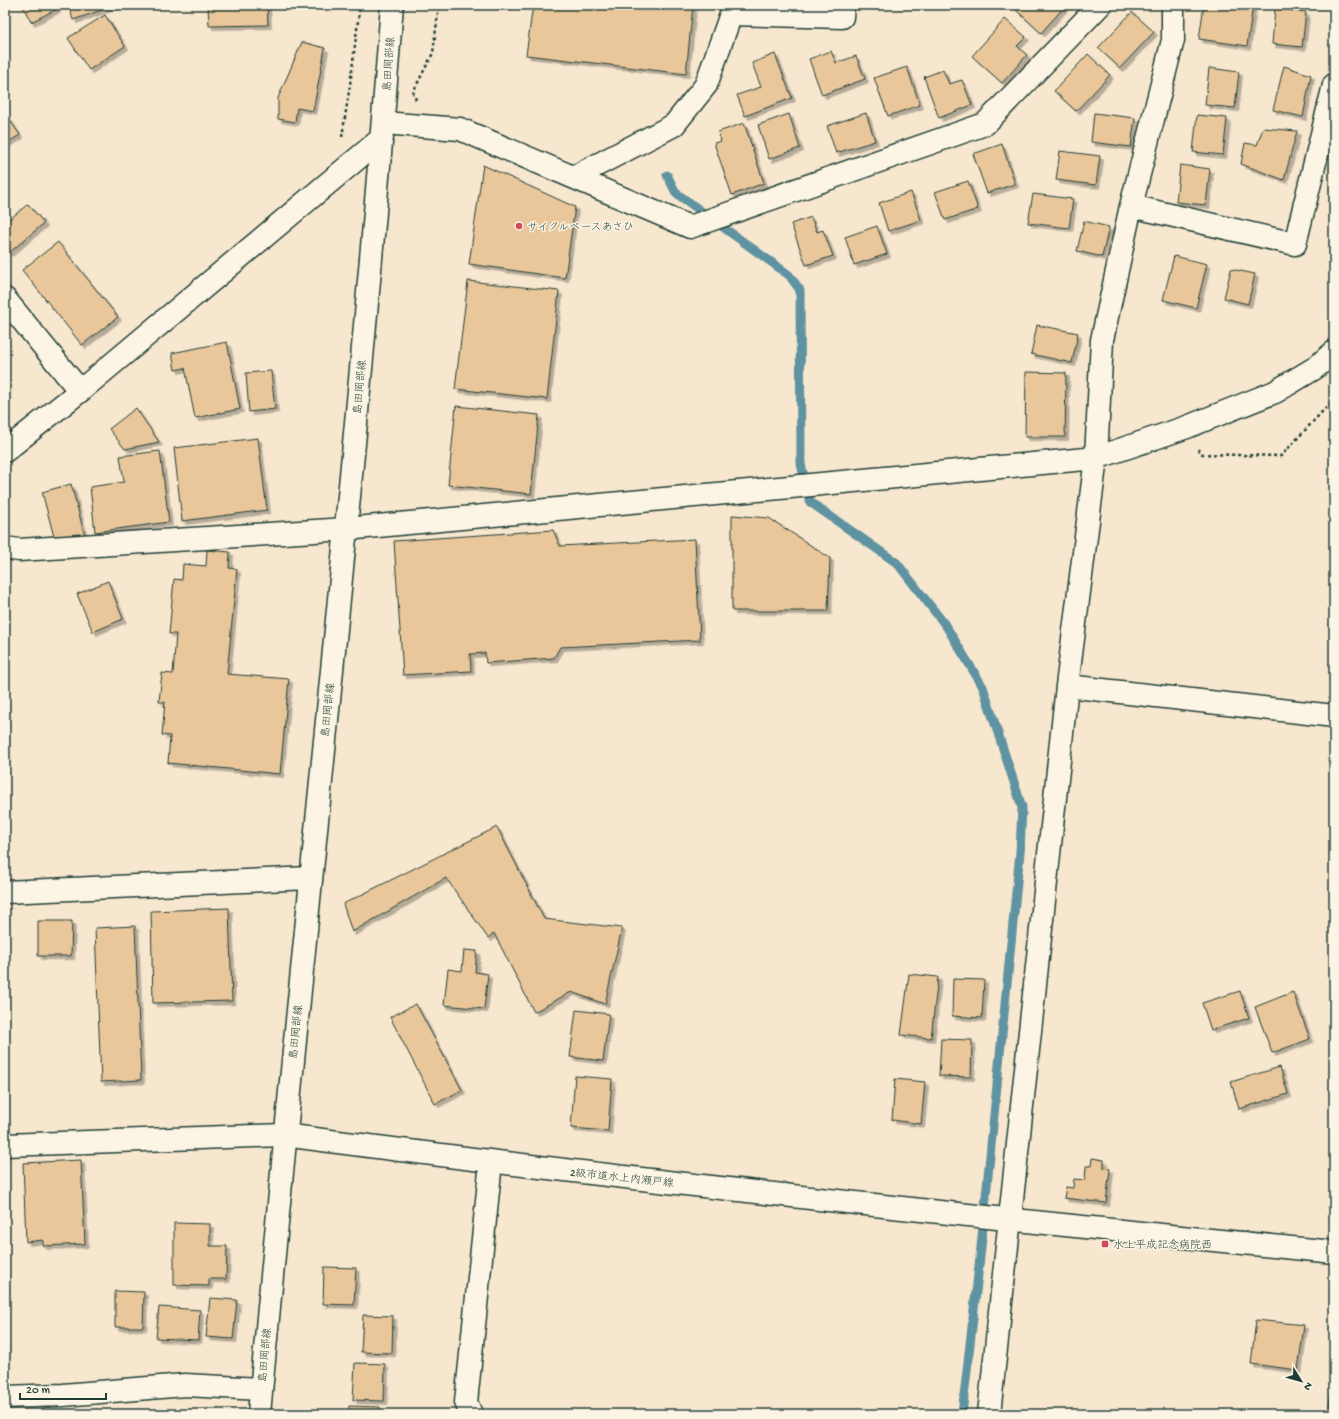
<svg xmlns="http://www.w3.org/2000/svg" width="1339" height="1419" font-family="'Gochi Hand','Klee One',sans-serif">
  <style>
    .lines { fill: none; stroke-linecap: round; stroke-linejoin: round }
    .stream { stroke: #5e93a1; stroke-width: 9 }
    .building { fill: #eac79b; stroke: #1f3d34; filter: url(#shadow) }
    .street-casing { stroke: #1f3d34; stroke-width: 25 }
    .secondary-casing { stroke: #1f3d34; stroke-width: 25 }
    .path { stroke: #1f3d34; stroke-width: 2.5; stroke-dasharray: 3 3; stroke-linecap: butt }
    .street { stroke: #fcf5e5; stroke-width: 22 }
    .secondary { stroke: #fcf5e5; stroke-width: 22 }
    .poi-dot { fill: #d1495b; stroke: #fcf5e5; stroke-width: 1.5 }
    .labels { text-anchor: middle; stroke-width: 3; stroke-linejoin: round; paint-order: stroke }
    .street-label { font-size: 11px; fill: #1f3d34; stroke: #fcf5e5 }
    .poi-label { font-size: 11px; fill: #1f3d34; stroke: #fcf5e5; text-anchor: start }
  </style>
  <defs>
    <filter id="shadow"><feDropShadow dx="3.5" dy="3.5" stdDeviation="0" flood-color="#0004"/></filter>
  </defs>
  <rect width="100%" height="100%" fill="#f7e7cf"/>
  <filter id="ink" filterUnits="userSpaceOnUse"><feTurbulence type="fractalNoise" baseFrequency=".025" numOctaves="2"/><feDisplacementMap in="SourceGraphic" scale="8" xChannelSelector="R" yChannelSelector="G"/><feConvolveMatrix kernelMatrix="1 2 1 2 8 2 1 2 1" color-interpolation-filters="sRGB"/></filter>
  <g filter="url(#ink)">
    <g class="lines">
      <path class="stream" d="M667 175 676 193 789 275 800 290 801 464 810 502 897 563 946 626 983 687 1022 807 1020 852 980 1257 962 1414"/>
    </g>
    <path class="building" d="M22 5H55L57 9 31 22Z
      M69 5H116L73 20Z
      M208 5H267L268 25 209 26Z
      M533 5H693L686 74 526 55Z
      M1015 5H1066L1041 33 1013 7Z
      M1204 5H1253L1247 46 1199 39Z
      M1275 9 1306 12 1302 47 1272 44Z
      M1132 12 1154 32 1120 68 1098 48Z
      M105 15 125 46 89 70 68 38Z
      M1005 19 1026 37 1017 46 1027 55 1002 83 972 56Z
      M302 42 325 48 313 111 297 108 295 122 278 119V98Z
      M831 51 836 63 856 56 865 79 822 95 809 59Z
      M775 54 792 98 745 116 737 95 761 87 752 63Z
      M1088 54 1110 75 1076 111 1054 91Z
      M1284 66 1311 75 1303 117 1273 110Z
      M907 67 920 105 888 116 874 78Z
      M1209 68 1239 72 1235 108 1205 105Z
      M943 70 949 84 962 80 972 105 939 118 924 77Z
      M5 113 20 135 5 144Z
      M866 113 875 141 836 153 827 126Z
      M1094 113 1135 118 1131 147 1091 142Z
      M789 114 800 148 769 159 758 125Z
      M1197 115 1227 118 1223 155 1193 152Z
      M744 123 764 183 732 195 714 143 721 141 718 132Z
      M1263 128 1297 131 1284 180 1241 164 1245 143 1257 145Z
      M1002 144 1015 184 987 193 973 154Z
      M1060 151 1100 156 1096 185 1056 180Z
      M483 165 575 207 565 278 469 264Z
      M1180 165 1210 169 1206 205 1176 202Z
      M968 181 978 209 945 220 935 192Z
      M911 192 921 220 888 231 879 203Z
      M1033 194 1073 199 1069 228 1028 223Z
      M28 204 44 223 9 253 5 249V223Z
      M811 217 817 232 823 230 833 256 806 265 791 224Z
      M1084 221 1109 227 1102 257 1077 251Z
      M877 226 887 254 854 265 845 237Z
      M58 242 118 317 82 345 22 270Z
      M1174 256 1207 264 1196 308 1163 300Z
      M1231 269 1255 274 1248 304 1224 298Z
      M468 281 559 291 547 399 455 389Z
      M1037 325 1078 333 1072 363 1031 354Z
      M227 342 240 409 195 418 185 368 175 370 172 353Z
      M271 371 275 409 249 412 246 373Z
      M1026 372 1066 373 1065 437H1025Z
      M456 406 539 415 531 494 448 485Z
      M136 408 159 442 125 449 109 429Z
      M258 438 267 510 182 521 174 448Z
      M160 451 169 522 95 532 90 487 124 482 120 456Z
      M71 484 85 536 56 544 42 492Z
      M732 515 769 518 830 558 828 611H732Z
      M553 530 560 546 695 539 700 640 560 647 554 658 486 663 485 653 470 654 471 671 403 675 394 541Z
      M207 550 230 552 229 568 237 569 227 674 289 679 280 774 168 763 170 736 162 735 165 702H159L162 673 173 674 176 634H169L174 579 182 580 183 564 206 566Z
      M108 581 123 619 93 632 77 594Z
      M497 827 544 919 622 928 605 1004 571 992 534 1012 494 933 488 938 446 878 352 932 343 904Z
      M229 908 232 1001 153 1003 151 911Z
      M38 921H72L71 956H38Z
      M135 926 141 1080 101 1082 95 928Z
      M464 950 477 951 475 972 488 974 484 1009 444 1005 448 969 462 971Z
      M909 974 938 977 931 1038 901 1035Z
      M953 979 984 980 982 1018 952 1016Z
      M1240 991 1249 1018 1211 1030 1202 1003Z
      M1293 992 1310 1039 1272 1053 1255 1007Z
      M416 1004 462 1090 435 1104 390 1017Z
      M576 1010 609 1014 603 1061 570 1057Z
      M941 1039 972 1040 971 1077 939 1076Z
      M1280 1067 1288 1094 1239 1109 1231 1082Z
      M575 1076 612 1079 608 1131 571 1128Z
      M895 1079 925 1082 921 1124 892 1120Z
      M1092 1158 1104 1160V1168L1110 1169 1106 1203 1064 1198 1066 1187 1073 1188 1074 1179 1085 1180 1086 1166H1091Z
      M81 1160 85 1244 43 1246V1240L26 1242 23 1163Z
      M174 1223 210 1224V1246H227L226 1279H209V1286L174 1285Z
      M324 1267 356 1268 354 1305 323 1304Z
      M115 1291 144 1292 143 1327H115Z
      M210 1298 237 1300 233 1339 206 1337Z
      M159 1307 200 1310 198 1340 156 1338Z
      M363 1315 393 1316 392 1353 361 1352Z
      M1256 1320 1304 1325 1298 1370 1251 1364Z
      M355 1363 385 1364 384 1401 353 1400Z
      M1333 1377 1334 1414H1328Z
      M349 1406 380 1407V1414H349Z"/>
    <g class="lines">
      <g class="street-casing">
        <path id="street" d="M383 123 460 129 690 227 985 124 1100 5
          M574 177 674 125 706 85 731 14 842 17 843 5
          M1131 206 1295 244 1334 85
          M5 299 80 391
          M5 548 19 550 346 529 1096 458
          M1067 686 1334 716
          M5 892 310 878
          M5 1145 284 1135
          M5 1397 63 1395 185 1385 261 1389
          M471 1414 466 1402 491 1162
          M989 1414 1067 686 1096 458 1102 340 1131 206 1173 40V5"/>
      </g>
      <g class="secondary-casing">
        <path id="secondary" d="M5 451 80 391 382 138
          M1096 458 1187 427 1275 392 1315 368 1334 352
          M284 1135C633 1181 984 1218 1334 1252
          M259 1414C302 944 356 475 392 5"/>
      </g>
      <path class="path" d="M416 100 413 92 433 53 439 5
        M342 137 350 85 360 5
        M1198 449 1201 454 1281 456 1334 399"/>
      <use href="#street" class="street"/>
      <use href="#secondary" class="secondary"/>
    </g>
  </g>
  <g class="poi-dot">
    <circle cx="519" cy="226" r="4"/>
    <rect x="1101" y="1240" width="8" height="8" rx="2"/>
  </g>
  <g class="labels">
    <g class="street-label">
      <text transform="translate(388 64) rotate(-86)" y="4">島田岡部線</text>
      <text transform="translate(359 387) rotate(-85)" y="4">島田岡部線</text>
      <text transform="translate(327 710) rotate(-84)" y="4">島田岡部線</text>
      <text transform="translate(295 1032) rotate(-84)" y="4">島田岡部線</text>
      <text transform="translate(622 1177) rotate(6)" y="4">2級市道水上内瀬戸線</text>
      <text transform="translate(264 1355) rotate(-85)" y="4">島田岡部線</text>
    </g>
    <g class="poi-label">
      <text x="527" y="230">サイクルベースあさひ</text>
      <text x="1113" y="1248">水上平成記念病院西</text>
    </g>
  </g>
  <rect width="1339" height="1419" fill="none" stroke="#fcf5e5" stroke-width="20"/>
  <rect x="10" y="10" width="1319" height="1399" fill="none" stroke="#1f3d34" stroke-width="1.5" filter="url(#ink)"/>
  <g transform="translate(1301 1381) rotate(127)" stroke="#fcf5e5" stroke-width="3" paint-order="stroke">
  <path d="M0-3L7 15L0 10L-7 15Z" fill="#1f3d34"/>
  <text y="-6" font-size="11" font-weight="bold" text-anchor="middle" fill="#1f3d34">N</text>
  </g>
  <path d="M20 1393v6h86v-6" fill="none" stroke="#1f3d34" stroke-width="2"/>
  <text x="26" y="1393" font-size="12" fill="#1f3d34" stroke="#fcf5e5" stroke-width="3" paint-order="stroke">20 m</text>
</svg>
